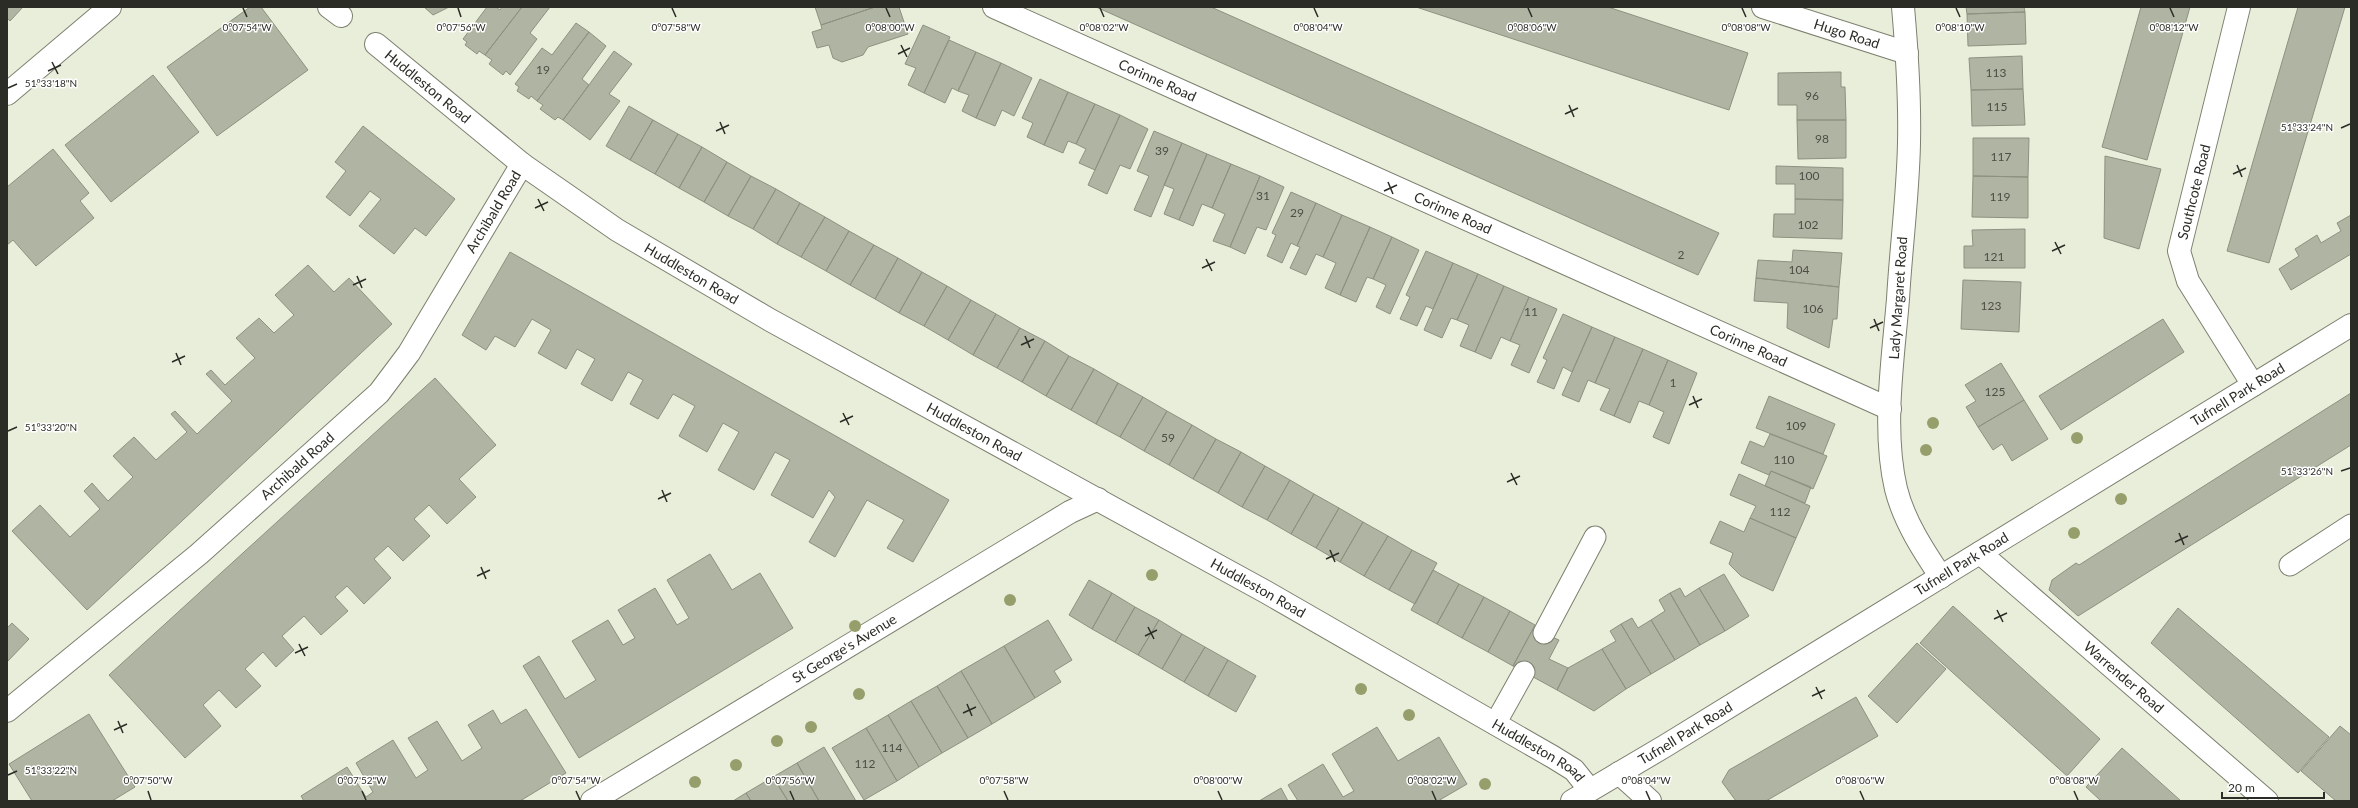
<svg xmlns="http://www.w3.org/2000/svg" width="2358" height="808" font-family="Lato,sans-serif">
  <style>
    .building { fill: #b0b4a3; stroke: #8d9280 }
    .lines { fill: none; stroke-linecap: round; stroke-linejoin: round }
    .service-casing { stroke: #7c806f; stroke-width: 23 }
    .minor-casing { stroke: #7c806f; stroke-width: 24 }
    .tertiary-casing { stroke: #7c806f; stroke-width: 24 }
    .service { stroke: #fff; stroke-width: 21 }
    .minor { stroke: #fff; stroke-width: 22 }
    .tertiary { stroke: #fff; stroke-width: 22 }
    .tree { fill: #969f6b }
    .ticks { fill: none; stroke: #2a2c25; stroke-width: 1.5 }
    .labels { text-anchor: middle; stroke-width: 3; stroke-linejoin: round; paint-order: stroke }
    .number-label { font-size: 12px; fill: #4c4e44 }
    .street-label { font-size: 14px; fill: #2a2c25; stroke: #fff }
    .ticks-label { font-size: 10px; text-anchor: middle; fill: #2a2c25; stroke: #fff; stroke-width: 3; stroke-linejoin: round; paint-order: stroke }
  </style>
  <rect width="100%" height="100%" fill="#e9eedb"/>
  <path class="building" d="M7 7H23L10 21 7 18Z
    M250 7H261L308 70 217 136 167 67Z
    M424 7H449L433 15Z
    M487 7H496L500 10 502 7H522L485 55 479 51 477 54 465 45 467 42 463 39Z
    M522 7H550L530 33 537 39 510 75 506 71 503 75 489 64 492 60 485 55Z
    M815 7H875L821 25Z
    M875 7H899L908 34 868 47 863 55 842 62 833 58 829 45 817 48 812 32 822 29 821 25Z
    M1096 7H1211L1719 233 1698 275Z
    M1416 7H1608L1748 53 1729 110Z
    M1966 7H2024L2025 12 1967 14Z
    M2141 7H2190L2147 160 2102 147Z
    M2298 7H2345L2269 263 2227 251Z
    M2025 12 2026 44 1968 46 1967 14Z
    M576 23 589 32 537 101 531 96 529 99 517 91 519 87 515 84 542 48 552 55Z
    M923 25 950 37 924 93 908 85 916 68 905 64Z
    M589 32 606 46 582 79 589 85 563 120 558 117 555 120 540 109 543 105 537 101Z
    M949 40 976 52 958 91 952 88 945 103 924 93Z
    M614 51 632 64 609 94 620 101 590 140 563 120Z
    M976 52 1001 63 976 118 962 111 969 95 958 91Z
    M2022 56 2023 89 1971 90 1969 58Z
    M1001 63 1032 78 1014 116 1002 110 995 126 976 118Z
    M1841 72V87H1845L1846 120H1797V105H1778V73Z
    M153 75 199 132 111 202 65 145Z
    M1040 79 1068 92 1044 145 1027 137 1033 123 1022 118Z
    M2023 89 2025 125 1972 126 1971 90Z
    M1068 92 1095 104 1076 144 1068 141 1063 153 1044 145Z
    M1095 104 1120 115 1095 170 1079 163 1086 149 1076 144Z
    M629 106 653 120 630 160 606 146Z
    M1120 115 1148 129 1130 169 1120 165 1107 194 1088 185Z
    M653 120 678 134 655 174 630 160Z
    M1797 120H1846V158L1798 159Z
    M363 126 455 199 426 236 415 228 394 254 359 226 381 199 370 191 350 216 326 197 346 171 335 162Z
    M1154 131 1182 143 1151 217 1134 210 1149 176 1137 171Z
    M678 134 702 147 679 188 655 174Z
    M1973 138H2029L2028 177 1973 176Z
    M1182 143 1207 154 1179 220 1164 214 1174 189 1164 185Z
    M702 147 727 162 704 202 679 188Z
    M53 149 89 193 80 201 94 218 36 266 13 240 7 245V187Z
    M1207 154 1231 164 1212 208 1202 204 1193 226 1179 220Z
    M2105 156 2161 169 2139 249 2104 238Z
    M727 162 751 176 728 216 704 202Z
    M1231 164 1260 176 1230 247 1213 241 1225 214 1212 208Z
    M1776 166 1843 168V200L1795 199V184H1776Z
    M751 176 776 189 753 229 728 216Z
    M1260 176 1284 187 1266 230 1257 227 1245 254 1230 247Z
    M1973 176 2028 177V218L1972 217Z
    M776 189 800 203 777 244 753 229Z
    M1291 192 1316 203 1297 246 1291 243 1282 263 1267 256 1276 235 1272 233Z
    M1795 199 1843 200 1842 239 1773 237 1774 214H1795Z
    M800 203 825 217 801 257 777 244Z
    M1316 203 1342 215 1323 257 1316 254 1306 275 1290 268 1300 247 1297 246Z
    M1342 215 1370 227 1340 295 1325 288 1336 263 1323 257Z
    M2351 215V254L2291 290 2279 269 2299 256 2295 249 2317 235 2321 243 2341 231 2337 223Z
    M825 217 849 231 826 271 801 257Z
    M1370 227 1392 237 1373 279 1367 277 1356 302 1340 295Z
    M2025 229V268H1964V246H1973L1972 230Z
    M849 231 874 245 850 285 826 271Z
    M1392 237 1419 250 1390 314 1376 307 1386 285 1373 279Z
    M874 245 898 258 875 299 850 285Z
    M1793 250 1842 253 1839 287 1756 278 1758 260 1792 262Z
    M1426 251 1453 263 1433 309 1426 306 1417 326 1400 319 1410 297 1406 295Z
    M510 252 949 500 913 562 887 548 904 520 867 500 835 557 809 542 835 497 829 490 813 518 771 495 790 460 775 452 754 490 718 470 739 432 723 423 707 452 679 436 695 406 673 394 658 419 630 404 643 380 628 372 612 401 581 384 595 359 577 349 566 369 538 353 551 330 532 319 515 347 495 336 486 350 462 335Z
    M898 258 922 272 899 313 875 299Z
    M1453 263 1478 274 1457 320 1451 318 1442 338 1424 330Z
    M308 265 334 292 349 278 392 324 87 610 12 531 40 505 70 537 100 509 84 491 92 483 108 501 133 477 113 456 134 437 156 460 187 432 171 414 175 411 197 434 232 401 206 374 211 370 225 385 255 358 236 338 259 318 274 333 294 315 275 295Z
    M922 272 947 286 924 326 899 313Z
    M1478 274 1504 286 1475 352 1460 346 1469 325 1457 320Z
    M1756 278 1839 287 1837 319H1833L1829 348 1787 328 1788 303 1754 301Z
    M1963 280 2021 282 2019 332 1961 329Z
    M947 286 971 300 948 340 924 326Z
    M1504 286 1529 297 1510 341 1501 337 1491 359 1475 352Z
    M1529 297 1557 309 1529 373 1511 365 1520 345 1510 341Z
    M971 300 996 314 973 355 948 340Z
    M996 314 1020 328 997 368 973 355Z
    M1563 314 1592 327 1572 372 1563 367 1554 389 1537 382 1547 360 1543 358Z
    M2163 319 2184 352 2061 430 2039 396Z
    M1592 327 1615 337 1595 383 1588 380 1579 402 1562 395Z
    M1020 328 1045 341 1022 382 997 368Z
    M1615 337 1643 349 1614 416 1600 410 1610 389 1595 383Z
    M1045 341 1069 356 1046 396 1022 382Z
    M1643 349 1668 360 1649 405 1639 401 1630 423 1614 416Z
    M1069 356 1094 369 1071 410 1046 396Z
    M1668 360 1697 373 1669 444 1653 437 1664 412 1649 405Z
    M2001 363 2024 400 1978 427 1966 407 1976 401 1965 385Z
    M1094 369 1118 383 1096 424 1071 410Z
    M435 378 496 445 459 479 476 497 447 524 429 505 414 519 430 536 403 561 388 546 374 559 391 578 364 604 347 586 335 597 348 611 321 635 304 616 282 636 294 650 276 667 263 652 245 669 261 686 236 708 219 690 203 705 221 726 185 758 109 675Z
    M1118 383 1143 397 1120 437 1096 424Z
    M2351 393V445L2078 616 2049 590 2052 580 2076 563 2079 565Z
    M1769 396 1835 424 1823 454 1756 428Z
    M1143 397 1167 411 1144 451 1120 437Z
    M2024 400 2048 439 2012 461 2002 444 1993 450 1978 427Z
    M1167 411 1192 425 1169 465 1144 451Z
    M1192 425 1216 439 1193 479 1169 465Z
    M1770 434 1827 456 1813 489 1771 471 1769 475 1741 463 1750 441 1764 447Z
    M1216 439 1241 452 1218 493 1193 479Z
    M1241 452 1265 466 1242 507 1218 493Z
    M1265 466 1290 480 1267 520 1242 507Z
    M1771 471 1811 487 1805 503 1765 486Z
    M1739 474 1810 506 1796 538 1750 518 1756 506 1730 495Z
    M1290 480 1314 494 1291 534 1267 520Z
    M1314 494 1339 508 1316 548 1291 534Z
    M1339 508 1363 522 1340 562 1316 548Z
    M1750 518 1796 538 1773 591 1741 576 1729 564 1733 553 1710 543 1720 521 1744 532Z
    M1363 522 1388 536 1364 576 1340 562Z
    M1388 536 1412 550 1389 590 1364 576Z
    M1412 550 1437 563 1415 604 1389 590Z
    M710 554 732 590 760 573 793 628 579 758 523 666 539 656 565 699 596 680 572 641 608 620 623 645 635 638 618 610 655 588 677 625 689 618 667 580Z
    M1433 570 1459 584 1437 624 1411 610Z
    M1724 574 1749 616 1725 631 1699 588Z
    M1089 580 1112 593 1092 629 1069 615Z
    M1459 584 1484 597 1462 638 1437 624Z
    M1680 588 1685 597 1699 588 1725 631 1700 645 1670 593Z
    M1112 593 1135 607 1115 642 1092 629Z
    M1670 593 1700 645 1675 660 1651 620 1665 611 1659 600Z
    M1484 597 1510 611 1488 652 1462 638Z
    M1953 606 2100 739 2067 776 1920 643Z
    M1135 607 1159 620 1138 655 1115 642Z
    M2178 608 2329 737 2298 773 2151 643Z
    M1510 611 1535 625 1513 666 1488 652Z
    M1632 618 1638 628 1651 620 1675 660 1651 674 1621 624Z
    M1048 620 1072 660 1054 671 1061 682 1035 698 1004 646Z
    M1159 620 1182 634 1162 669 1138 655Z
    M12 623 29 639 7 662V628Z
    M1621 624 1651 674 1626 689 1602 649 1616 641 1610 631Z
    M1533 629 1559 640 1549 659 1568 668 1557 690 1513 666Z
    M1182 634 1205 647 1184 682 1162 669Z
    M1917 643 1946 669 1897 723 1868 696Z
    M1004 646 1035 698 992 724 961 671Z
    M1205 647 1228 660 1208 696 1184 682Z
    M1602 649 1626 689 1594 711 1557 690 1568 668Z
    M1228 660 1256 676 1236 712 1208 696Z
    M961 671 992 724 968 738 937 686Z
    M937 686 968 738 942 753 911 701Z
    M1856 697 1878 736 1766 801H1736L1722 782 1729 770Z
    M911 701 942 753 919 767 888 715Z
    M526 709 566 773 520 801H304L301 796 347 767 366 797 373 792 356 763 393 740 416 778 428 770 408 738 437 721 462 761 482 748 468 725 493 710 501 724Z
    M89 714 135 787 112 801H32L9 764Z
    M888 715 919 767 897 781 866 728Z
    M2340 726 2351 735V801H2336L2301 771Z
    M1377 727 1398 761 1439 737 1467 784 1438 801H1298L1288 785 1323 764 1343 797 1354 791 1332 754Z
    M866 728 897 781 864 800 832 748Z
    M824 747 856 801H819L797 763Z
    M2122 748 2181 801H2101L2086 787Z
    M797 763 819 801H788L773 777Z
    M773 777 788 801H751L746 793Z
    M1281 788 1288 801H1259Z
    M746 793 751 801H733Z"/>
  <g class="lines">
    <g class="service-casing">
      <path id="service" d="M2290 565 2351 525
        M1544 633 1595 537
        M1495 724 1524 672"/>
    </g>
    <g class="minor-casing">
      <g id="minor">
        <path d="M329 7 341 16"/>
        <path id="s1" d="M994 7 1890 409"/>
        <path id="s2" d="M1763 7 1907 53"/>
        <path d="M1903 7C1907 52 1910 98 1909 143 1908 195 1901 247 1898 299 1893 360 1882 429 1896 489 1904 521 1923 550 1941 577"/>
        <path d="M2239 7 2179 251 2188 281 2253 385"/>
        <path id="s3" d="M376 44 522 164 617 230 770 320 1266 592 1553 757 1574 770 1590 790"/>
        <path d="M7 94 110 7"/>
        <path id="s4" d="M1980 553 2267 801"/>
        <path id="s5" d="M7 711 199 554 379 393 409 353 522 164"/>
        <path d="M1619 773 1650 801"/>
        <path id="s6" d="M592 801 1070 512 1098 499"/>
      </g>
    </g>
    <g class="tertiary-casing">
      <g id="tertiary">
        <path id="s7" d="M1572 801 1665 746 2351 325"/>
      </g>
    </g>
    <use href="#service" class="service"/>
    <use href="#minor" class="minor"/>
    <use href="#tertiary" class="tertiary"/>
  </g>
  <g class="tree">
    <circle cx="1933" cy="423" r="6"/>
    <circle cx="2077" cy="438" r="6"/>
    <circle cx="1926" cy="450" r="6"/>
    <circle cx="2121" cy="499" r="6"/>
    <circle cx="2074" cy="533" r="6"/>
    <circle cx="1152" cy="575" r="6"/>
    <circle cx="1010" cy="600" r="6"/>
    <circle cx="855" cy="626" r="6"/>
    <circle cx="1361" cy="689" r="6"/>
    <circle cx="859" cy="694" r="6"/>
    <circle cx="1409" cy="715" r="6"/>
    <circle cx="811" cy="727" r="6"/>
    <circle cx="777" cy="741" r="6"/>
    <circle cx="736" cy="765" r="6"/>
    <circle cx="695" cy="782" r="6"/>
    <circle cx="1485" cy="784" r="6"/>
  </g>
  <path class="ticks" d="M243 8 247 17M458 8 461 17M672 8 676 17M886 8 890 17M1100 8 1104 17M1314 8 1318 17M1528 8 1532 17M1742 8 1746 17M1956 8 1960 17M2170 8 2174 17M901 45 907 57M898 54 910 48M52 62 58 74M48 71 61 65M8 88 17 84M1569 105 1574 117M1565 114 1578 108M720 122 725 134M2341 128 2350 124M716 131 729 125M2237 165 2242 177M2233 174 2246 168M1388 182 1393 194M1384 191 1397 185M538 199 544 211M535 208 548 202M2055 242 2061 254M2052 251 2065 245M1206 259 1212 271M1202 268 1215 262M357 276 362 288M353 285 366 279M1874 319 1879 331M1870 328 1883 322M1025 336 1030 348M1021 345 1034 339M176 353 181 365M172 362 185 356M1693 396 1698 408M1689 405 1702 399M843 413 849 425M840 422 853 416M8 431 17 427M2341 471 2350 468M1511 473 1517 485M1507 482 1520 476M662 490 667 502M658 499 671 493M2179 533 2184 545M2175 542 2188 536M1330 550 1335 562M1326 559 1339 553M481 567 486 579M477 576 490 570M1997 610 2003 622M1994 619 2007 613M1148 627 1154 639M1145 636 1157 630M299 644 305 656M295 653 308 647M1816 687 1822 699M1812 696 1825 690M967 704 972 716M963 713 976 707M118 721 123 733M114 730 127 724M8 775 17 771M148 791 151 800M362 791 366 800M576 791 580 800M790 791 794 800M1004 791 1008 800M1218 791 1222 800M1432 791 1436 800M1646 791 1650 800M1860 791 1864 800M2074 791 2078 800"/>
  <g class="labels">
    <g class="number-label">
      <text x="543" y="74">19</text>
      <text x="1996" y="77">113</text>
      <text x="1812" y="100">96</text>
      <text x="1997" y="111">115</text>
      <text x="1822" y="143">98</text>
      <text x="1162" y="155">39</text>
      <text x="2001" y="161">117</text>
      <text x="1809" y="180">100</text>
      <text x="1263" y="200">31</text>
      <text x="2000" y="201">119</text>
      <text x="1297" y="217">29</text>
      <text x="1808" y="229">102</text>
      <text x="1681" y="259">2</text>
      <text x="1994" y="261">121</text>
      <text x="1799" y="274">104</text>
      <text x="1991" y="310">123</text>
      <text x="1813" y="313">106</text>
      <text x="1531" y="316">11</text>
      <text x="1673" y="387">1</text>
      <text x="1995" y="396">125</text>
      <text x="1796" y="430">109</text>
      <text x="1168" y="442">59</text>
      <text x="1784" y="464">110</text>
      <text x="1780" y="516">112</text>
      <text x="892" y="752">114</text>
      <text x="865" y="768">112</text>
    </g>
    <g class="street-label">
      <text dy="5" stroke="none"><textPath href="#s2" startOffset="88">Hugo Road</textPath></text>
      <text dy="5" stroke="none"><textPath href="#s1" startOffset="179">Corinne Road</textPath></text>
      <text dy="5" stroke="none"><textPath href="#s3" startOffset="67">Huddleston Road</textPath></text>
      <text transform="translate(2194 192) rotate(-76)" y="5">Southcote Road</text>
      <text dy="5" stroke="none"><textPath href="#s5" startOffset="704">Archibald Road</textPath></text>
      <text dy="5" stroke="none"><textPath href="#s1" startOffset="503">Corinne Road</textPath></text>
      <text dy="5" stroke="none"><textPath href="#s3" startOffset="391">Huddleston Road</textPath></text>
      <text transform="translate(1898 298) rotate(-86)" y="5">Lady Margaret Road</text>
      <text dy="5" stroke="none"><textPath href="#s1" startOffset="827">Corinne Road</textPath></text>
      <text dy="5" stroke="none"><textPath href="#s7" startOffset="780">Tufnell Park Road</textPath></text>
      <text dy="5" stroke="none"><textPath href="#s3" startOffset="715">Huddleston Road</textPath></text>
      <text dy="5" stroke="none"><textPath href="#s5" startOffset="380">Archibald Road</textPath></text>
      <text dy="5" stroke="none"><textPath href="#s7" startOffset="456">Tufnell Park Road</textPath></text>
      <text dy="5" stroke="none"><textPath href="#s3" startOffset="1039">Huddleston Road</textPath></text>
      <text dy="5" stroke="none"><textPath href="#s6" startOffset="295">St George's Avenue</textPath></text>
      <text dy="5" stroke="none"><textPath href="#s4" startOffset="190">Warrender Road</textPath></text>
      <text dy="5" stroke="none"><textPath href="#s7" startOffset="132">Tufnell Park Road</textPath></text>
      <text dy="5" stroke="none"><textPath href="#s3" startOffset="1363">Huddleston Road</textPath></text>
    </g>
  </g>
  <g class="ticks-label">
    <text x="247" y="31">0°07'54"W</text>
    <text x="461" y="31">0°07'56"W</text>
    <text x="676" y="31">0°07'58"W</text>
    <text x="890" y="31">0°08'00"W</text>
    <text x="1318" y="31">0°08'04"W</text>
    <text x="1746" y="31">0°08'08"W</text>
    <text x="1960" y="31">0°08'10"W</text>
    <text x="2174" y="31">0°08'12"W</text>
    <text x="1104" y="31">0°08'02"W</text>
    <text x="1532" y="31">0°08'06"W</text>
    <text x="51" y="87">51°33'18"N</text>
    <text x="2307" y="131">51°33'24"N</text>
    <text x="51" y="431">51°33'20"N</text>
    <text x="2307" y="475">51°33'26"N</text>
    <text x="51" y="774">51°33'22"N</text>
    <text x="148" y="784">0°07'50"W</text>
    <text x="362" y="784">0°07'52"W</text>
    <text x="576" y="784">0°07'54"W</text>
    <text x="790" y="784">0°07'56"W</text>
    <text x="1004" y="784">0°07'58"W</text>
    <text x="1218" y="784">0°08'00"W</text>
    <text x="1432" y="784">0°08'02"W</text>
    <text x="1646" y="784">0°08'04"W</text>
    <text x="1860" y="784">0°08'06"W</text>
    <text x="2074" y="784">0°08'08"W</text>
  </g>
  <rect width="2358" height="808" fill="none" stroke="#2a2c25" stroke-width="16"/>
  <path d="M2222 792v6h102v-6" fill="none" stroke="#2a2c25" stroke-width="2"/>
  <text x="2228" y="792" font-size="12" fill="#2a2c25" stroke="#ffffff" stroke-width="3" paint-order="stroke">20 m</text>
</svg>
